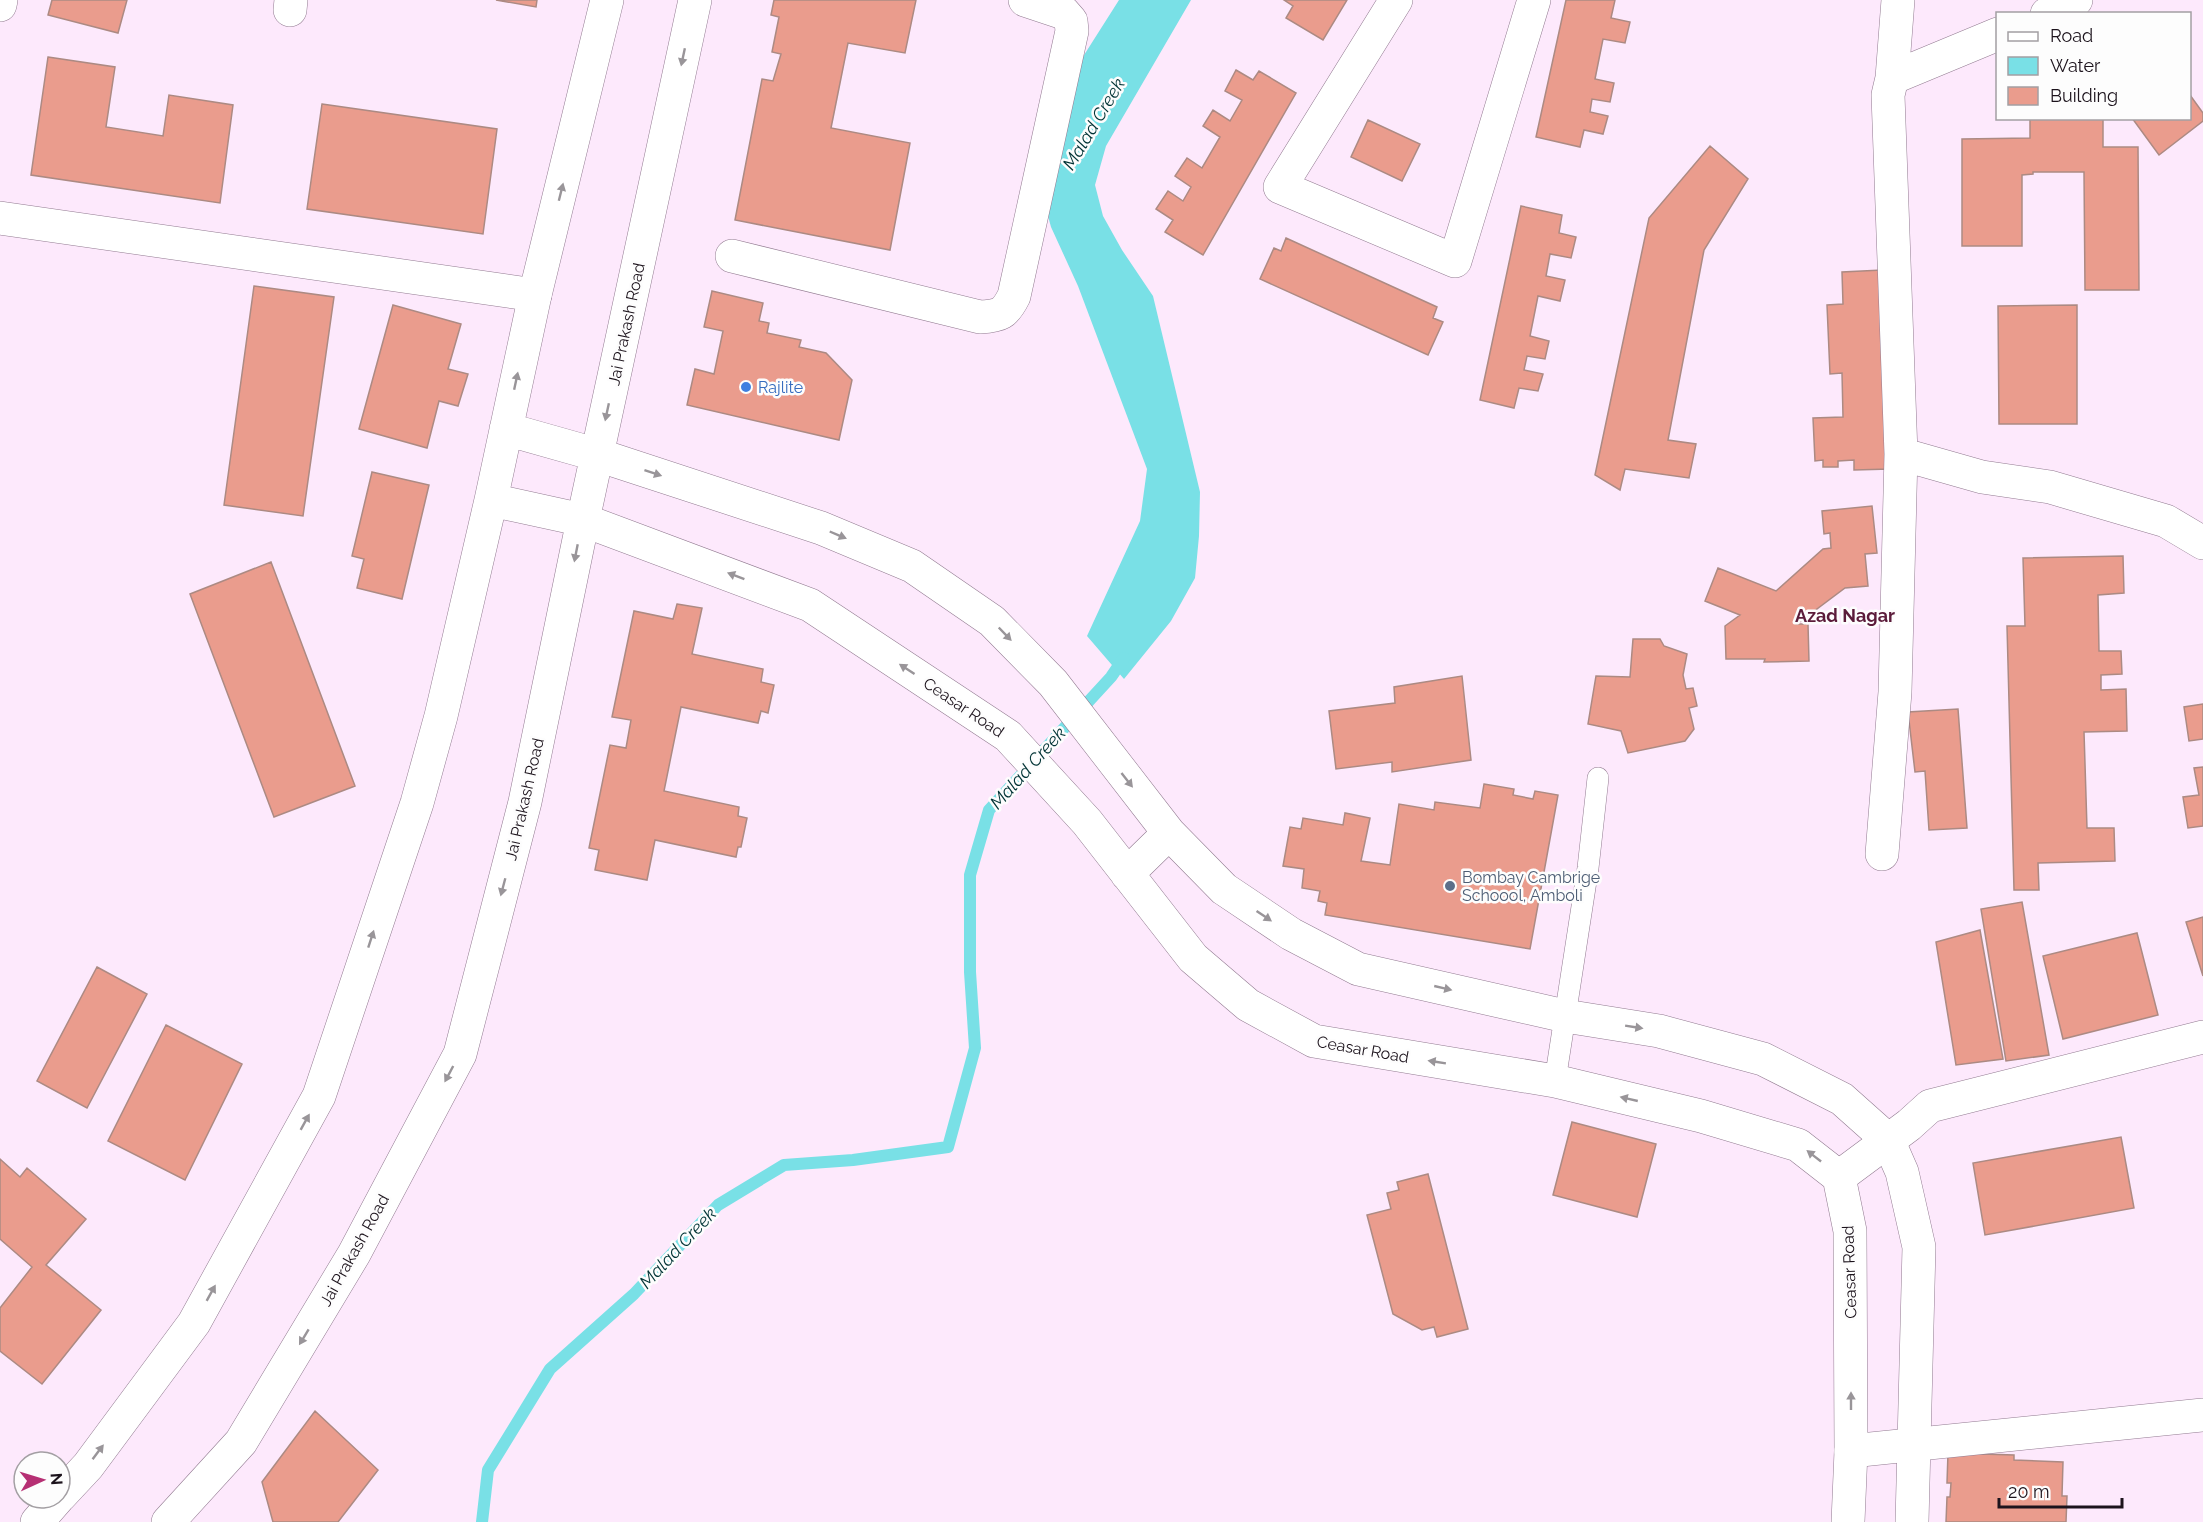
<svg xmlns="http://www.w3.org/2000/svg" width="2203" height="1522" font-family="Raleway,sans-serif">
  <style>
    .water { fill: #79e0e6 }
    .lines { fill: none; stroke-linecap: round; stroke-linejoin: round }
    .stream { stroke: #79e0e6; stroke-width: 12 }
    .building { fill: #ea9c8d; stroke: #ac8a83; stroke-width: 1.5 }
    .lane-casing { stroke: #927b91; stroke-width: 22 }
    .street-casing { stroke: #927b91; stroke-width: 34 }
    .secondary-casing { stroke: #927b91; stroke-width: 34 }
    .lane { stroke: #fff; stroke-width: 21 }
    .street { stroke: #fff; stroke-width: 33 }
    .secondary { stroke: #fff; stroke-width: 33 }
    .oneway { fill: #999599 }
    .shop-dot { fill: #3f7fe0; stroke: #fdfdfd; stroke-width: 2 }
    .service-dot { fill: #5c6f8a; stroke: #fdfdfd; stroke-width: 2 }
    .labels { text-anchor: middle; stroke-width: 5; stroke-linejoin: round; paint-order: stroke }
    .street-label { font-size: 16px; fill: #1c131c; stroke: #fdfdfd }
    .shop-label { font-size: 16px; fill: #366cbe; stroke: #fdfdfd; text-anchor: start }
    .service-label { font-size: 16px; fill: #4e5e75; stroke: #fdfdfd; text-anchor: start }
    .water-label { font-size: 18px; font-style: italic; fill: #003335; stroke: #fdfdfd }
    .neighbourhood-label { font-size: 18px; font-weight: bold; fill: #5b1b3a; stroke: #fdfdfd }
  </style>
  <rect width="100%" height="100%" fill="#fde9fc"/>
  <path class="water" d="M1119 0H1191L1106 146 1095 185 1103 216 1122 250 1153 296 1200 492 1199 536 1195 578 1171 621 1124 679 1087 636 1140 521 1147 469 1078 286 1051 227 1035 169 1058 96Z"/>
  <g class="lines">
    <path class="stream" d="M482 1522 488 1470 550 1369 634 1294 718 1205 784 1165 853 1160 948 1147 975 1048 970 972V875L989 810 1111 677 1124 658"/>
  </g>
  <path class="building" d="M52 0H127L118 33 48 15Z
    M496 0H537L536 7Z
    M774 0H916L905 53 848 43 831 128 910 143 890 250 735 220 762 79 773 81 781 54 772 52 779 17 771 15Z
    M1284 0H1347L1323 40 1286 18 1293 6Z
    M1566 0H1615L1611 18 1630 22 1625 43 1603 39 1595 79 1614 83 1610 102 1592 99 1590 112 1608 116 1603 134 1584 130 1580 147 1536 137Z
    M48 57 115 67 106 127 163 136 169 95 233 105 220 203 31 175Z
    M1236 70 1253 80 1259 71 1296 93 1203 255 1165 232 1173 220 1156 209 1168 191 1183 201 1191 187 1175 176 1187 158 1202 168 1220 137 1203 126 1213 110 1230 121 1242 100 1225 91Z
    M2190 95 2203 113V121L2159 155 2132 118H2190Z
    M322 104 497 129 483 234 307 209Z
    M2030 118H2103V147H2138L2139 290H2085L2084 172H2033V174L2022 175V246H1962V139L2030 138Z
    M1368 120 1420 144 1402 181 1351 157Z
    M1710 146 1748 179 1704 250 1668 440 1696 444 1689 478 1625 469 1620 490 1595 475 1649 218Z
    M1521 206 1562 215 1559 233 1576 237 1571 258 1550 254 1546 276 1565 280 1560 301 1538 296 1530 336 1549 341 1545 359 1527 356 1524 370 1543 374 1538 391 1519 388 1514 408 1480 400Z
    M1286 238 1437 307 1433 318 1443 322 1428 355 1260 279 1274 248 1281 251Z
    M1882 270 1890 469 1854 470V460L1838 461V467H1823V460L1815 461 1813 418 1843 417 1842 373 1830 374 1827 305 1843 304 1842 272Z
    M254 286 334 297 303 516 224 505Z
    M712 291 763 303 759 321 769 323 767 333 801 340 799 347 826 353 852 380 839 440 687 405 695 369 714 374 723 331 704 327Z
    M393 305 461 324 448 369 468 374 458 406 439 401 427 448 359 429Z
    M2077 305V424H1999L1998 306Z
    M372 472 429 485 402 599 357 588 364 559 352 556Z
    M1872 506 1877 553 1865 554 1868 586 1845 588 1797 624H1808L1809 661 1764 662 1765 659H1726L1725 626 1740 615 1705 601 1718 568 1776 591 1823 549 1831 548 1830 533 1824 534 1822 511Z
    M2123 556 2124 593 2098 595 2099 651H2121L2122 674 2101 675V690L2126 689 2127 731 2084 732 2087 828H2114L2115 861 2038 863 2039 890H2014L2007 626H2025L2023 558Z
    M271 562 355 786 274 817 190 594Z
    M677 604 702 608 692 654 763 669 761 682 774 685 768 713 761 711 758 723 681 707 664 791 739 807 738 816 747 818 741 847H738L736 857 655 840 647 880 595 870 599 850 589 848 610 745 626 748 631 720 612 717 634 611 673 619Z
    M1633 639H1660L1664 646 1687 654 1683 675 1686 689 1693 688 1697 706 1689 708 1694 729 1685 741 1628 753 1621 731 1588 724 1596 676 1630 677Z
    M1462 676 1471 760 1392 772V762L1336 769 1329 711 1395 703 1394 687Z
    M2203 704V739L2189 741 2184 707Z
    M1958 709 1967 828 1929 830 1925 771 1915 772 1908 712Z
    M2203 767V826L2188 828 2183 797 2199 795 2194 768Z
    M1484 784 1514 789 1513 795 1533 799 1535 791 1558 795 1530 949 1325 915 1327 903 1318 901 1320 891 1302 888 1304 869 1283 866 1290 827 1301 829 1303 818 1343 825 1345 813 1370 818 1361 861 1390 865 1399 804 1434 810 1435 802 1480 808Z
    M2022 902 2049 1055 2006 1061 1981 909Z
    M2203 917V976L2186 922Z
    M1980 930 2003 1059 1956 1065 1936 942Z
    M2137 933 2158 1015 2063 1039 2043 956Z
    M97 967 147 994 87 1108 37 1081Z
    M166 1025 242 1064 185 1180 108 1141Z
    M1572 1122 1656 1144 1637 1217 1553 1195Z
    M2121 1137 2134 1208 1985 1235 1973 1163Z
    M0 1159 20 1177 27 1168 86 1219 46 1265 101 1310 42 1384 0 1351V1308L32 1267 0 1239Z
    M1428 1174 1468 1329 1437 1337 1434 1327 1422 1330 1393 1314 1367 1215 1391 1209 1387 1193 1399 1190 1397 1182Z
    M315 1411 378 1470 338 1522H273L262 1482Z
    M1948 1453 2014 1455V1460L2063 1462 2062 1496H2067L2066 1522H1946L1947 1497H1950L1951 1483H1947Z"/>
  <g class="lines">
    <g class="lane-casing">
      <path id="lane" d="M1555 1081 1588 868 1598 778"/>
    </g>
    <g class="street-casing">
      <path id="street" d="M1396 0 1280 187 1455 261 1534 0
        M0 5 1 0
        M290 10 291 0
        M2047 14 2076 0
        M1892 78 1998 34
        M0 218 535 295
        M732 256 980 317C1000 316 1005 314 1014 296L1072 31 1071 21 1064 13 1025 0
        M1901 454 1982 477 2050 487 2166 521 2203 543
        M1882 854 1895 692 1901 454 1888 95 1892 78 1898 0
        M1839 1177 1909 1125 1930 1106 2203 1037
        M1851 1451 2203 1415"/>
    </g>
    <g class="secondary-casing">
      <path id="secondary" d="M506 429 598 455 821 528 912 566 992 621 1053 683 1169 833 1224 889 1291 934 1358 969 1565 1016 1659 1031 1763 1059 1842 1099 1888 1140 1902 1172 1919 1247 1912 1522
        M491 500 583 520 810 605 1008 736 1087 822 1193 958 1248 1005 1314 1041 1555 1081 1701 1116 1798 1145 1839 1177 1850 1231 1851 1451 1848 1522
        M1127 874 1169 833
        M60 1496 88 1466 194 1323 319 1096 417 803 441 716 491 500 535 295 607 0
        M37 1522 58 1498
        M168 1522 241 1442 354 1254 460 1054 525 802 583 520 695 0"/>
    </g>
    <use href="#lane" class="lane"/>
    <use href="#street" class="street"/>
    <use href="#secondary" class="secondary"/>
  </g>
  <defs><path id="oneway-solid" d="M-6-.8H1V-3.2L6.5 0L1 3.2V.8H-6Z" transform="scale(1.5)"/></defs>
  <g class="oneway">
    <use href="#oneway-solid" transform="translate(683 57) rotate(102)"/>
    <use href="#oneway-solid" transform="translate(561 192) rotate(-76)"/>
    <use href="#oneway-solid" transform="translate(516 381) rotate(-78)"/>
    <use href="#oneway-solid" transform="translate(607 412) rotate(102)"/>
    <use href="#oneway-solid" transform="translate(653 473) rotate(18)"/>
    <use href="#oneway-solid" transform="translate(838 535) rotate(23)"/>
    <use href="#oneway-solid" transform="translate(576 553) rotate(101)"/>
    <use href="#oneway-solid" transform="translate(736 576) rotate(-159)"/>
    <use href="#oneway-solid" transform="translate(1005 634) rotate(46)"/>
    <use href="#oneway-solid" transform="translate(907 669) rotate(-147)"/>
    <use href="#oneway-solid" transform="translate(1127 780) rotate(52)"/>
    <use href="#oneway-solid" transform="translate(503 887) rotate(105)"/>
    <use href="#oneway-solid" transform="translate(1264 916) rotate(34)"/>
    <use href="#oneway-solid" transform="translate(371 939) rotate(-72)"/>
    <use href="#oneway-solid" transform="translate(1443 988) rotate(13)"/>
    <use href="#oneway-solid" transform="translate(1634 1027) rotate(9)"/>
    <use href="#oneway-solid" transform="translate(1437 1062) rotate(-171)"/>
    <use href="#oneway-solid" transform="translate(449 1074) rotate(118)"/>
    <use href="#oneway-solid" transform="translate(1629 1099) rotate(-167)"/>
    <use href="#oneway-solid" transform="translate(305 1122) rotate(-61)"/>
    <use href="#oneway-solid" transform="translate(1814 1156) rotate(-142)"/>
    <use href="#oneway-solid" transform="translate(211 1293) rotate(-61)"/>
    <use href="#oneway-solid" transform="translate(304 1337) rotate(121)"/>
    <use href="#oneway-solid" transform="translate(1851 1401) rotate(-90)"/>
    <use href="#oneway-solid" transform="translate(98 1452) rotate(-53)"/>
  </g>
  <circle class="shop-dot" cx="746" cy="387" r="6"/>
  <circle class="service-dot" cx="1450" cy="886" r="6"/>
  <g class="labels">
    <g class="street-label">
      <text transform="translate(626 324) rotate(-78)" y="6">Jai Prakash Road</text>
      <text transform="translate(964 707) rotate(34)" y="6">Ceasar Road</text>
      <text transform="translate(524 799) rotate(-77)" y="6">Jai Prakash Road</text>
      <text transform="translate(1363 1049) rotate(10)" y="6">Ceasar Road</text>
      <text transform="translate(354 1250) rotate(-61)" y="6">Jai Prakash Road</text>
      <text transform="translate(1849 1272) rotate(-92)" y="6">Ceasar Road</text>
    </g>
    <g class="shop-label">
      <text x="758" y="393">Rajlite</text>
    </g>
    <g class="service-label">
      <text x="1462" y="883">Bombay Cambrige<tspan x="1462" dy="18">Schoool, Amboli</tspan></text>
    </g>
    <g class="water-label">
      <text transform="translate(1094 124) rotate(-59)" y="6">Malad Creek</text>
      <text transform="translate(1028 768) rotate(-48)" y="6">Malad Creek</text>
      <text transform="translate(678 1248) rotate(-47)" y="6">Malad Creek</text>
    </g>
    <g class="neighbourhood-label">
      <text x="1845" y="622">Azad Nagar</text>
    </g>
  </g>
  <rect x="1996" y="12" width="195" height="108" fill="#fdfdfd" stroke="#a39fa3" stroke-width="1.5"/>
  <rect x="2008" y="32" width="30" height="9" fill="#ffffff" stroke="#a39fa3" stroke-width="1.5"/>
  <text x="2050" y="42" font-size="18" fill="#1c131c">Road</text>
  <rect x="2008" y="57" width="30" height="18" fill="#79e0e6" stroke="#a39fa3" stroke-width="1.5"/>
  <text x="2050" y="72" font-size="18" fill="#1c131c">Water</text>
  <rect x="2008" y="87" width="30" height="18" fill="#ea9c8d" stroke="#a39fa3" stroke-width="1.5"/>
  <text x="2050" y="102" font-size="18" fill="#1c131c">Building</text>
  <g transform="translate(42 1480) rotate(86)"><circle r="28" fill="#fdfdfd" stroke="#a39fa3" stroke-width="1.5"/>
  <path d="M0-4.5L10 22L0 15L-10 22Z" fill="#b63074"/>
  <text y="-9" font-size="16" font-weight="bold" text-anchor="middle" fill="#1c131c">N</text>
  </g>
  <path d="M1999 1498v9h123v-9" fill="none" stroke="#1c131c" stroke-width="3"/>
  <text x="2008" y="1498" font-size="18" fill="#1c131c" stroke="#fdfdfd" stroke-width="4.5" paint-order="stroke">20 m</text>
</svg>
